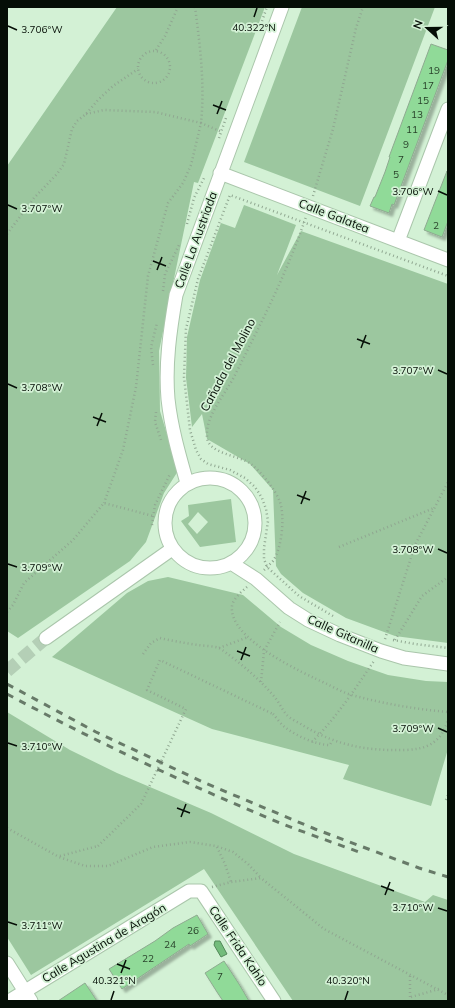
<svg xmlns="http://www.w3.org/2000/svg" width="455" height="1008" font-family="Mulish,sans-serif">
  <style>
    .green { fill: #9cc79f; fill-rule: evenodd }
    .water { fill: #73bc7b; stroke: #528858 }
    .building { fill: #90da98; stroke: #8eaa90; filter: url(#shadow) }
    .lines { fill: none; stroke-linecap: round; stroke-linejoin: round }
    .street-tunnel { stroke: #b4cfb6; stroke-width: 13; stroke-dasharray: 13 6; stroke-linecap: butt }
    .street-casing { stroke: #aac6ab; stroke-width: 15 }
    .path { stroke: #90a791; stroke-width: 2.5; stroke-dasharray: 1 3; stroke-linecap: butt }
    .street { stroke: #fff; stroke-width: 13 }
    .rail { stroke: #677a68; stroke-width: 3; stroke-dasharray: 7 7; stroke-linecap: butt }
    .path-bridge { stroke: #90a791; stroke-width: 2.5; stroke-dasharray: 1 3; stroke-linecap: butt }
    .ticks { fill: none; stroke: #050e06; stroke-width: 1.5 }
    .labels { text-anchor: middle; stroke-width: 3.5; stroke-linejoin: round; paint-order: stroke }
    .number-label { font-size: 10px; fill: #28412a }
    .street-label { font-size: 12px; fill: #050e06; stroke: #d3f1d5 }
    .ticks-label { font-size: 10px; text-anchor: middle; fill: #050e06; stroke: #d3f1d5; stroke-width: 3.5; stroke-linejoin: round; paint-order: stroke }
  </style>
  <defs>
    <filter id="shadow"><feDropShadow dx="3.5" dy="3.5" stdDeviation="1" flood-color="#0004"/></filter>
  </defs>
  <rect width="100%" height="100%" fill="#d3f1d5"/>
  <path class="green" d="M117 7H265L198 183 194 182 159 351 160 411 178 471 164 493 146 542 130 561 18 638 7 631V166Z
    M302 7H435L360 206 244 162Z
    M244 205 296 225 277 275 301 231 448 284V643L395 636 346 618 303 593 281 574 276 566 273 490 250 464 207 439 202 414 192 427 186 378 187 337 200 280 221 223 235 228Z
    M231 499 236 542 200 547 181 521 189 516 188 505ZM198 512 208 522 197 534 188 524Z
    M168 577 243 595 281 627 311 645 348 661 388 675 426 681 448 682V749L431 806 343 779 349 765 212 729 52 657 127 593 148 581Z
    M7 712 70 750 117 773 211 813 294 854 425 902 433 895 448 900V1001H293L204 869 31 975 7 937Z"/>
  <path class="water" d="M215 941H220L227 954 221 957 214 945Z"/>
  <path class="building" d="M431 44 448 50V60L394 205 392 204 389 213 370 206 374 197H375L385 172 390 157H389Z
    M447 171 448 221 442 237 424 230Z
    M197 915 208 934 190 946 189 944 122 989 109 969 155 941 173 928Z
    M224 961 239 984 249 1001H223L217 992 205 973Z
    M85 983 97 1001H58Z"/>
  <g class="lines">
    <path class="street-tunnel" d="M7 671 46 638"/>
    <g class="street-casing">
      <path id="street" d="M220 173 448 260
        M398 241 448 109
        M165 523a45 45 0 1 1 90 0a45 45 0 1 1-90 0Z
        M187 483C179 455 171 427 168 399 165 364 170 330 176 295L282 7
        M231 563 256 579 289 608 308 620 340 635 381 651 404 658 448 664
        M46 638 172 549
        M7 963 31 1001
        M9 1001 189 891H201L274 1001"/>
    </g>
    <path class="path" d="M195 7C200 45 205 84 201 123L222 132
      M262 21 267 7
      M156 50 165 36 178 7
      M138 67a16 16 0 1 1 32 0a16 16 0 1 1-32 0Z
      M86 114 104 110 155 112 201 123 191 165 183 183 168 203 148 276 136 387 123 450 104 503
      M219 138 226 118
      M313 196 333 129 356 28 363 7
      M187 224 194 198 204 178
      M7 234 34 198 57 174 64 164 72 129 77 121 86 114 98 100 113 86 138 69
      M163 291 165 274 180 243
      M153 365 151 347 157 323
      M156 412 155 422 161 440
      M152 525 155 505 170 474
      M339 547 434 508
      M264 570C267 567 270 564 273 561 282 548 285 517 280 502 275 489 262 473 251 464 239 455 208 454 207 437 205 417 225 394 234 377 242 361 250 345 258 329 276 293 293 255 306 217
      M247 587C241 592 233 599 232 606 228 639 303 673 327 684 335 688 344 693 352 695 384 704 415 709 448 712
      M7 612 13 605 24 583 73 540 104 503 153 516
      M333 616 299 596 267 567 264 559V548L268 521 266 509 262 498 255 487 245 478 230 470 208 464 201 459 196 450 190 430 184 377 186 329 198 279 230 195 448 276
      M385 639 415 545 448 482
      M393 640 415 644 448 648
      M395 640 422 596 448 577
      M219 648 248 637
      M143 654 151 643 160 638C172 641 185 643 198 645 205 646 214 646 219 648 223 650 226 653 229 655 245 667 260 680 272 694 278 700 281 708 286 714 290 719 298 722 304 726 338 746 367 751 406 750 428 749 442 742 448 719
      M261 682 264 651 280 622
      M273 714C277 718 281 725 286 728 297 736 316 745 330 745L332 741
      M312 742C336 718 355 689 374 661
      M446 800 448 795
      M7 828 59 857 85 866H108L153 847 190 842 216 846 233 852 248 864 261 878
      M217 847 225 864 231 882
      M60 856 98 846
      M212 887 231 882 261 878 324 929 448 995
      M411 997 439 989
      M410 1001V974"/>
    <use href="#street" class="street"/>
    <path class="rail" d="M7 684 96 732 205 783 315 829 419 868 448 877
      M7 694C97 742 190 786 285 825 309 834 334 843 359 852"/>
    <path class="path-bridge" d="M98 846 141 804 186 709 147 690 160 660 273 714"/>
  </g>
  <path class="ticks" d="M254 17 257 8M8 26 17 30M213 105 226 110M217 114 222 101M438 191 447 195M8 205 17 209M153 261 166 266M157 270 162 257M357 339 370 344M361 348 366 335M438 370 447 374M8 384 17 388M93 417 106 422M97 426 102 413M297 495 310 500M301 504 306 491M438 549 447 553M8 564 17 567M237 651 250 656M241 660 246 647M438 728 447 732M8 743 17 746M177 808 190 813M181 817 186 804M381 886 394 891M385 895 390 882M438 908 447 911M8 922 17 925M117 964 130 969M121 973 126 960M111 1000 114 991M345 1000 348 991"/>
  <g class="labels">
    <g class="number-label">
      <text x="434" y="74">19</text>
      <text x="428" y="89">17</text>
      <text x="423" y="104">15</text>
      <text x="417" y="118">13</text>
      <text x="412" y="133">11</text>
      <text x="406" y="148">9</text>
      <text x="401" y="163">7</text>
      <text x="396" y="178">5</text>
      <text x="436" y="229">2</text>
      <text x="193" y="934">26</text>
      <text x="170" y="948">24</text>
      <text x="148" y="962">22</text>
      <text x="220" y="980">7</text>
    </g>
    <g class="street-label">
      <text transform="translate(334 216) rotate(21)" y="4">Calle Galatea</text>
      <text transform="translate(196 240) rotate(-70)" y="4">Calle La Austriada</text>
      <text transform="translate(228 365) rotate(-62)" y="4">Cañada del Molino</text>
      <text transform="translate(343 634) rotate(24)" y="4">Calle Gitanilla</text>
      <text transform="translate(104 943) rotate(-31)" y="4">Calle Agustina de Aragón</text>
      <text transform="translate(238 946) rotate(56)" y="4">Calle Frida Kahlo</text>
    </g>
  </g>
  <g class="ticks-label">
    <text x="254" y="31">40.322°N</text>
    <text x="42" y="33">3.706°W</text>
    <text x="413" y="195">3.706°W</text>
    <text x="42" y="212">3.707°W</text>
    <text x="413" y="374">3.707°W</text>
    <text x="42" y="391">3.708°W</text>
    <text x="413" y="553">3.708°W</text>
    <text x="42" y="571">3.709°W</text>
    <text x="413" y="732">3.709°W</text>
    <text x="42" y="750">3.710°W</text>
    <text x="413" y="911">3.710°W</text>
    <text x="42" y="929">3.711°W</text>
    <text x="114" y="984">40.321°N</text>
    <text x="348" y="984">40.320°N</text>
  </g>
  <rect width="455" height="1008" fill="none" stroke="#050e06" stroke-width="16"/>
  <g transform="translate(427 28) rotate(291)" stroke="#d3f1d5" stroke-width="3" paint-order="stroke">
  <path d="M0-3L7 15L0 10L-7 15Z" fill="#050e06"/>
  <text y="-6" font-size="11" font-weight="bold" text-anchor="middle" fill="#050e06">N</text>
  </g>
</svg>
